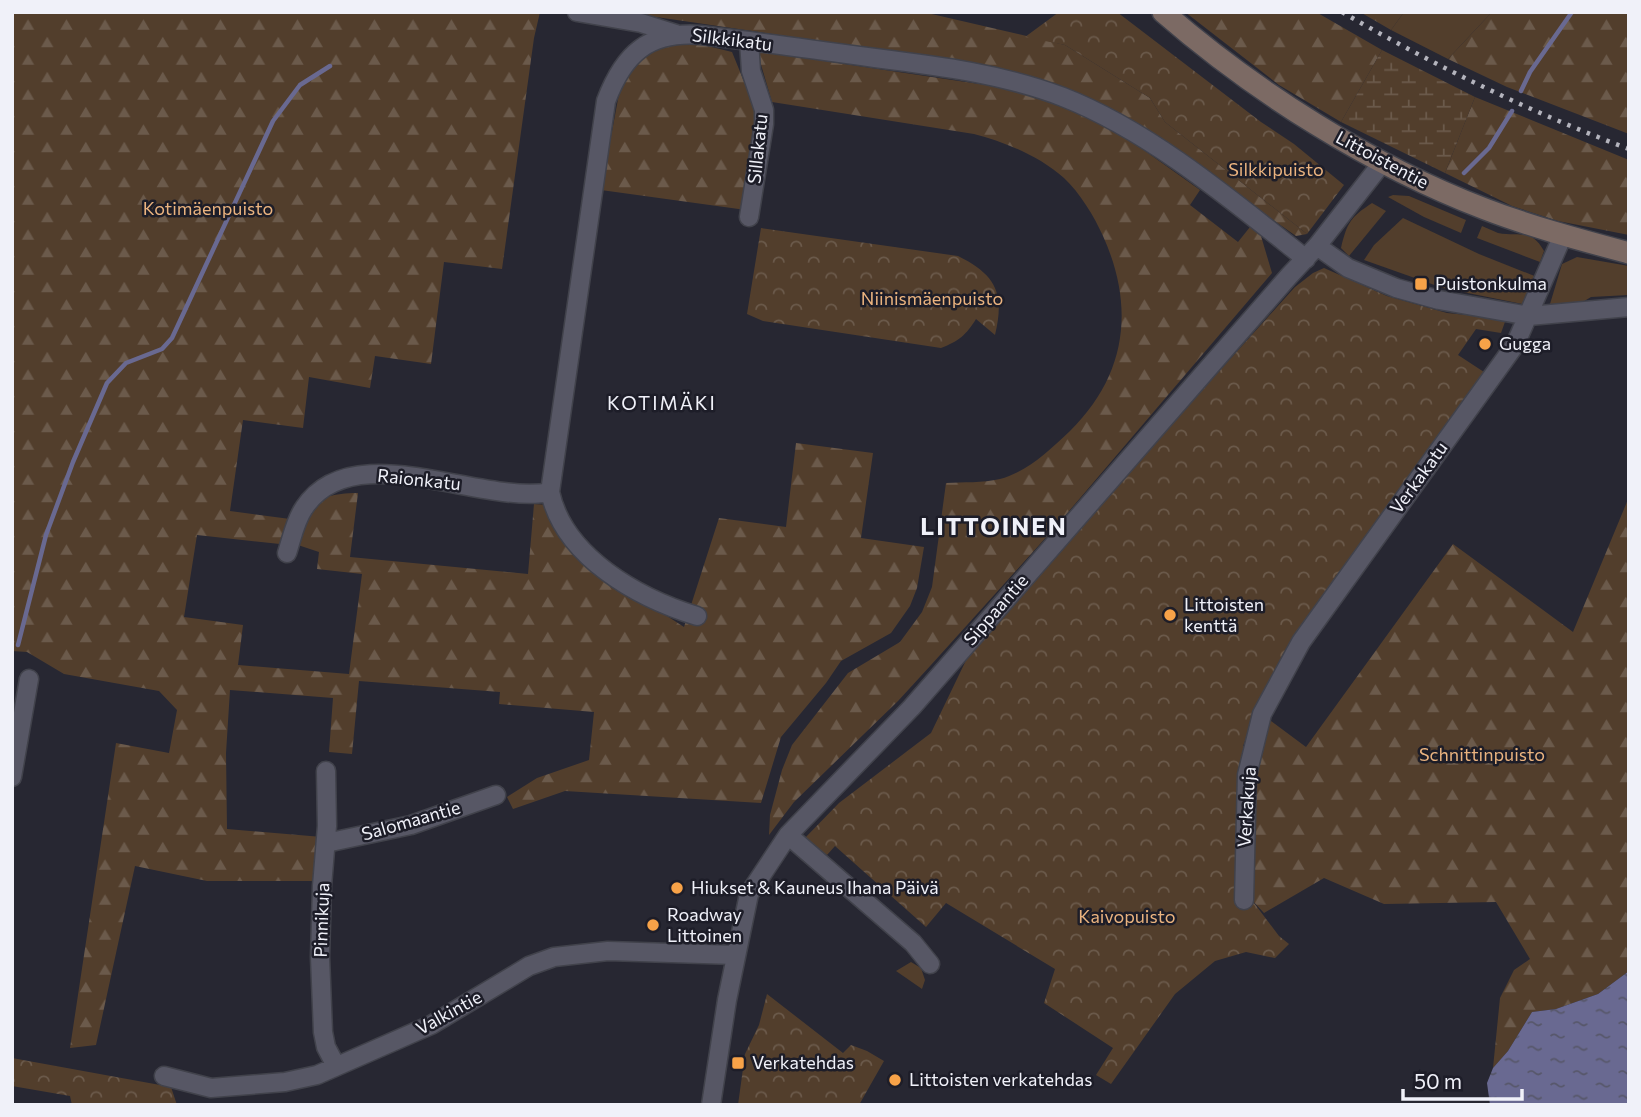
<svg xmlns="http://www.w3.org/2000/svg" width="1641" height="1117" font-family="Commissioner,sans-serif">
  <style>
    .grass { fill: #523e2c }
    .forest { fill: url(#forest-firs) }
    .wetland { fill: url(#wetland-marsh) }
    .park { fill: url(#park-crowns) }
    .water { fill: url(#water-ripples) }
    .lines { fill: none; stroke-linecap: round; stroke-linejoin: round }
    .stream { stroke: #696991; stroke-width: 4.5 }
    .street-casing { stroke: #41424b; stroke-width: 21 }
    .secondary-casing { stroke: #41424b; stroke-width: 24 }
    .street { stroke: #575765; stroke-width: 18 }
    .secondary { stroke: #7c6a64; stroke-width: 21 }
    .rail { stroke: #b4b4bd; stroke-width: 4.5; stroke-dasharray: 3.5 7; stroke-linecap: butt }
    .poi-dot { fill: #f7a248; stroke: #1d1d28; stroke-width: 2.5 }
    .labels { text-anchor: middle; stroke-width: 5; stroke-linejoin: round; paint-order: stroke }
    .street-label { font-size: 18px; fill: #f0f1f9; stroke: #1d1d28 }
    .park-label { font-size: 18px; fill: #eab37f; stroke: #1d1d28 }
    .poi-label { font-size: 18px; fill: #f0f1f9; stroke: #1d1d28; text-anchor: start }
    .neighbourhood-label { font-size: 19px; letter-spacing: 2px; fill: #f0f1f9; stroke: #1d1d28 }
    .district-label { font-size: 24px; font-weight: bold; letter-spacing: 2px; fill: #f0f1f9; stroke: #1d1d28 }
  </style>
  <defs>
    <pattern id="forest-firs" width="22" height="20" patternUnits="userSpaceOnUse" patternTransform="scale(1.75)"><rect width="22" height="20" fill="#523e2c"/><path d="M5 1l3.5 6h-7zM16 11l3.5 6h-7z" fill="#6b5a4b"/></pattern>
    <pattern id="wetland-marsh" width="20" height="14" patternUnits="userSpaceOnUse" patternTransform="scale(1.75)"><rect width="20" height="14" fill="#523e2c"/><path d="M1 5h8M5 5V1M11 12h8M15 12V8" fill="none" stroke="#6b5a4b"/></pattern>
    <pattern id="park-crowns" width="20" height="18" patternUnits="userSpaceOnUse" patternTransform="scale(1.75)"><rect width="20" height="18" fill="#523e2c"/><path d="M2 6a3 3 0 1 1 6 0M12 15a3 3 0 1 1 6 0" fill="none" stroke="#6b5a4b"/></pattern>
    <pattern id="water-ripples" width="26" height="14" patternUnits="userSpaceOnUse" patternTransform="scale(1.75)"><rect width="26" height="14" fill="#696991"/><path d="M2 4q2-2 4 0t4 0M15 11q2-2 4 0t4 0" fill="none" stroke="#57576a"/></pattern>
  </defs>
  <rect width="100%" height="100%" fill="#272732"/>
  <path class="grass" d="M1404 12H1492L1448 59 1391 30Z
    M1393 195 1409 196 1466 220 1461 233 1424 217 1388 197Z
    M1372 203 1386 211 1349 256 1341 248C1347 222 1351 217 1372 203Z
    M1403 218 1479 254 1537 277 1527 305 1443 288 1364 260 1374 245Z
    M1482 226C1487 228 1493 231 1498 233 1520 237 1531 228 1544 251L1540 262 1477 238Z
    M1577 257 1629 266V295L1591 297 1581 303 1550 304 1562 264Z
    M911 962 921 968 925 980 922 989 896 971Z"/>
  <path class="forest" d="M12 12H540L534 38 502 269 444 262 431 364 375 356 370 388 309 377 303 428 243 420 230 511 290 519 280 544 197 535 184 617 243 625 238 665 349 674 362 574 317 569 319 552 298 545C307 505 317 493 358 493L350 557 528 574 534 504 547 505 582 561 684 627 719 518 786 527 796 443 873 453 861 538 924 547 917 588 910 606 891 633 841 661 826 683 781 737 761 803 565 791 513 809 507 797 537 778 589 760 594 712 499 704 500 692 359 681 352 754 329 752 333 698 230 690 226 753 227 829 322 837 328 881H207L135 866 96 1045 70 1048 116 743 169 753 177 710 159 691 64 674 27 652 12 651Z
    M622 12H923L1065 45 1150 98 1165 122 1307 234 1296 236 1195 165 1043 81 994 68 938 58Z
    M1185 12H1316L1382 50 1341 122 1279 85Z
    M1360 12H1404L1391 30Z
    M1492 12H1629V134L1507 87 1448 59Z
    M687 41 732 52 756 111 746 210 601 190 622 78 645 52Z
    M757 51 1039 93 1117 131 1200 190 1190 205 1238 242 1250 227 1261 236 1272 273 1058 524 931 665 898 701 794 802 769 835 770 815 782 770 792 745 848 673 900 642 922 612 932 587 946 483C964 482 982 483 1000 479 1027 472 1050 450 1070 431 1127 375 1135 307 1103 236 1094 216 1080 193 1064 178 1039 156 1005 142 974 134L772 102Z
    M1475 97 1629 160V235L1558 221 1512 206 1445 173Z
    M1629 497V971L1598 994 1556 1009 1532 1012 1508 1051 1493 1068 1500 998 1514 970 1530 959 1496 902 1384 904 1324 878 1264 913 1251 899 1250 775 1267 718 1306 747 1453 544 1573 632Z"/>
  <path class="wetland" d="M1382 50 1475 97 1445 173 1341 122Z"/>
  <path class="park" d="M1059 12H1117L1261 122 1294 144 1344 185 1307 234 1165 122 1150 98 1065 45 1025 37Z
    M761 228 958 256C996 275 1005 293 995 335L976 319C966 335 959 341 941 348L763 321 747 314Z
    M1324 268 1387 296 1447 313 1506 319 1501 333 1476 329 1458 355 1487 374 1257 710 1243 746 1257 748 1250 775 1251 899 1279 936 1289 944 1275 958 1246 952 1215 961 1175 994 1111 1084 1096 1075 1113 1048 1044 1003 1055 969 946 903 926 927 835 846 827 855 804 839 839 803 931 733 970 652 1023 589 1295 287 1313 273Z
    M767 994 843 1053 851 1045 867 1051 884 1061 859 1105H738L745 1054 759 1025Z
    M12 1058 171 1087 177 1105H72L70 1096 12 1086Z"/>
  <path class="water" d="M1629 971V1105H1490L1487 1083 1493 1068 1508 1051 1532 1012 1556 1009 1598 994Z"/>
  <g class="lines">
    <path class="stream" d="M1521 91 1530 72 1572 12
      M1464 173 1489 148 1512 111
      M18 645 46 535 73 462 107 383 126 363 162 349 172 338 273 121 300 85 330 66"/>
    <g class="street-casing">
      <path id="street" d="M577 12 641 23 676 34
        M749 41 751 71 764 110V124L749 217
        M1317 246 1348 268 1396 288 1439 300 1529 316 1629 307
        M287 553C292 538 295 521 304 508 352 434 482 506 550 492
        M697 616C638 598 564 557 550 492L606 101C624 53 649 31 701 35 759 42 817 50 875 58 939 66 1003 74 1063 97 1150 131 1233 201 1306 259
        M326 771 327 826 322 886 320 957 323 1032 326 1047 336 1066
        M12 777 29 679
        M788 835 913 943 930 964
        M326 843 411 825 496 795
        M1244 900 1247 775 1262 714 1301 642 1515 345 1563 235
        M164 1076 211 1088 285 1082 317 1075 431 1025 529 966 554 957 608 951 735 955
        M711 1105 727 1000 749 894 788 835 912 707 1289 276 1317 246 1382 163"/>
    </g>
    <g class="secondary-casing">
      <path id="secondary" d="M1163 12C1255 92 1372 166 1485 209 1532 227 1581 240 1629 253"/>
    </g>
    <use href="#street" class="street"/>
    <use href="#secondary" class="secondary"/>
    <path class="rail" d="M1342 12C1433 65 1530 112 1629 149"/>
  </g>
  <g class="poi-dot">
    <rect x="1414" y="277" width="14" height="14" rx="3.5"/>
    <circle cx="1485" cy="344" r="7"/>
    <circle cx="1170" cy="615" r="7"/>
    <circle cx="677" cy="888" r="7"/>
    <circle cx="653" cy="925" r="7"/>
    <rect x="731" y="1056" width="14" height="14" rx="3.5"/>
    <circle cx="895" cy="1080" r="7"/>
  </g>
  <g class="labels">
    <g class="street-label">
      <text transform="translate(732 40) rotate(7)" y="6">Silkkikatu</text>
      <text transform="translate(758 149) rotate(-84)" y="6">Sillakatu</text>
      <text transform="translate(1382 160) rotate(28)" y="6">Littoistentie</text>
      <text transform="translate(1419 478) rotate(-54)" y="6">Verkakatu</text>
      <text transform="translate(419 480) rotate(6)" y="6">Raionkatu</text>
      <text transform="translate(996 610) rotate(-49)" y="6">Sippaantie</text>
      <text transform="translate(1247 807) rotate(-86)" y="6">Verkakuja</text>
      <text transform="translate(411 821) rotate(-16)" y="6">Salomaantie</text>
      <text transform="translate(322 920) rotate(-88)" y="6">Pinnikuja</text>
      <text transform="translate(449 1013) rotate(-29)" y="6">Valkintie</text>
    </g>
    <g class="park-label">
      <text x="1276" y="176">Silkkipuisto</text>
      <text x="208" y="215">Kotimäenpuisto</text>
      <text x="932" y="305">Niinismäenpuisto</text>
      <text x="1482" y="761">Schnittinpuisto</text>
      <text x="1127" y="923">Kaivopuisto</text>
    </g>
    <g class="poi-label">
      <text x="1435" y="290">Puistonkulma</text>
      <text x="1499" y="350">Gugga</text>
      <text x="1184" y="611">Littoisten<tspan x="1184" dy="21">kenttä</tspan></text>
      <text x="691" y="894">Hiukset &amp; Kauneus Ihana Päivä</text>
      <text x="667" y="921">Roadway<tspan x="667" dy="21">Littoinen</tspan></text>
      <text x="752" y="1069">Verkatehdas</text>
      <text x="909" y="1086">Littoisten verkatehdas</text>
    </g>
    <g class="neighbourhood-label">
      <text x="662" y="410">KOTIMÄKI</text>
    </g>
    <g class="district-label">
      <text x="994" y="535">LITTOINEN</text>
    </g>
  </g>
  <rect width="1641" height="1117" fill="none" stroke="#f0f1f9" stroke-width="28"/>
  <path d="M1403 1089v10h119v-10" fill="none" stroke="#f0f1f9" stroke-width="3.5"/>
  <text x="1414" y="1089" font-size="21" fill="#f0f1f9" stroke="#1d1d28" stroke-width="5" paint-order="stroke">50 m</text>
</svg>
